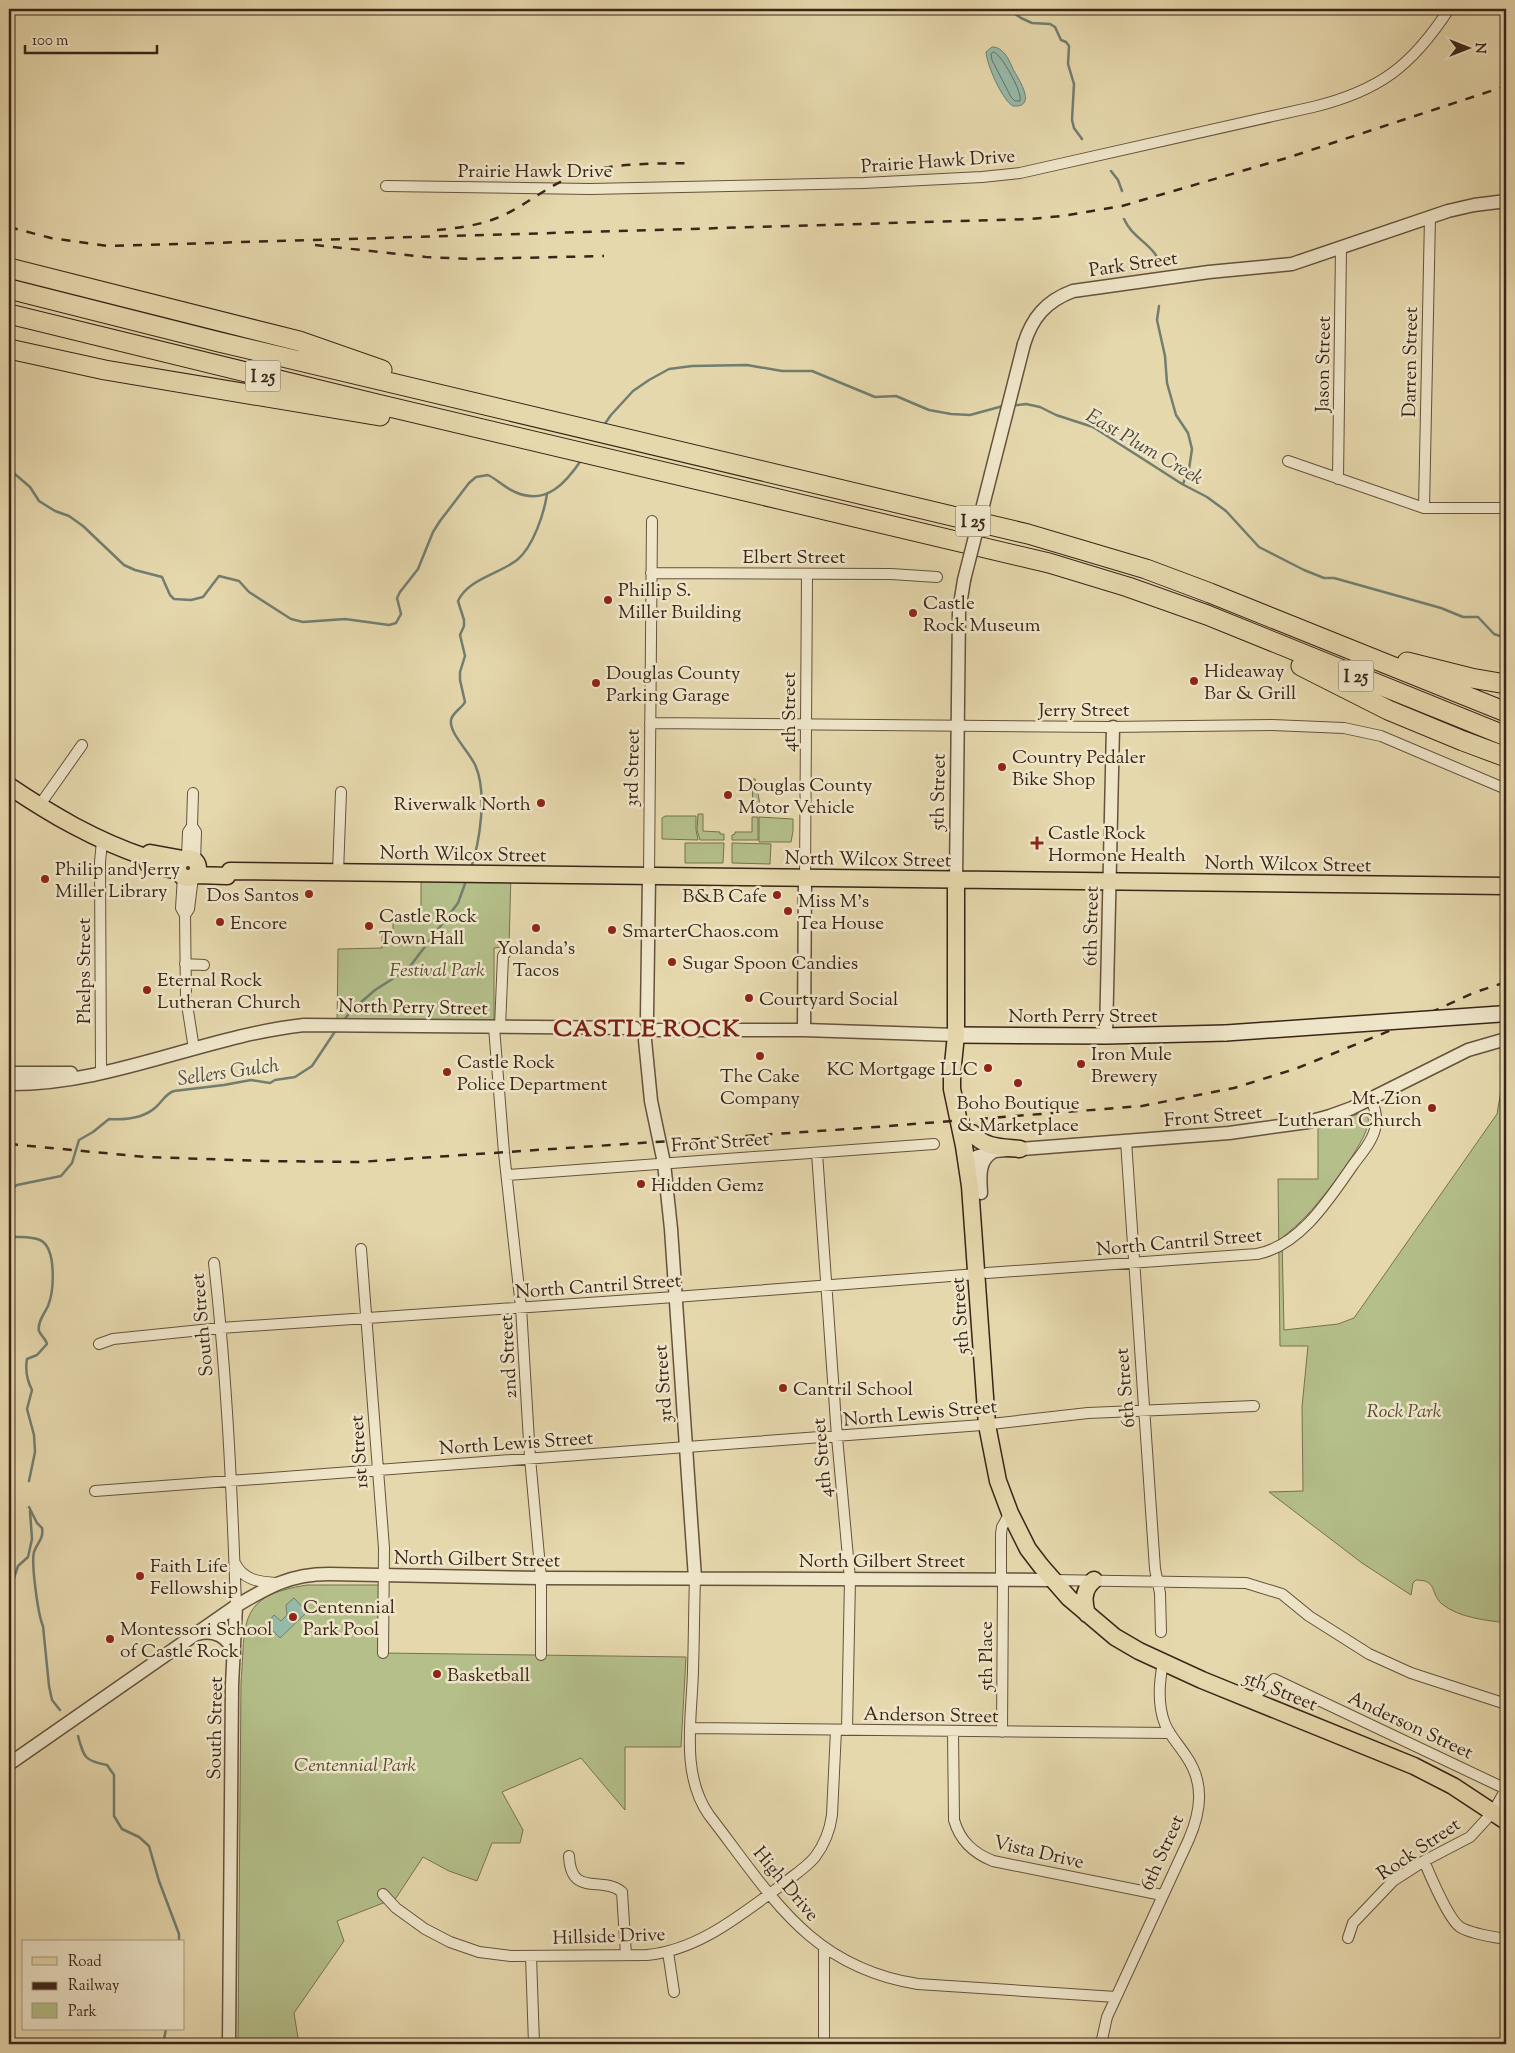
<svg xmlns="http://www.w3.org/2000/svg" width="1515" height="2053" font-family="'Sorts Mill Goudy',serif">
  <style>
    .green { fill: #b4bf8a; stroke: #777251 }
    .water { fill: #96baaa; stroke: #717e70 }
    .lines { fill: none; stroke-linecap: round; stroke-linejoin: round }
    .shore { stroke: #687061; stroke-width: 1 }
    .stream { stroke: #717e70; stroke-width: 2.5 }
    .minor-casing { stroke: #65523d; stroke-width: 12 }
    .tertiary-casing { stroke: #65523d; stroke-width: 15 }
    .secondary-casing { stroke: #3a2518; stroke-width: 18 }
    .primary-casing { stroke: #3a2518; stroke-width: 19 }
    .motorway-casing { stroke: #3a2518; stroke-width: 21 }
    .minor { stroke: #efe6ca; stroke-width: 10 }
    .tertiary { stroke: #efe6ca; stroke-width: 12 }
    .secondary { stroke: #efe6ca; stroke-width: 15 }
    .primary { stroke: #e6d8ad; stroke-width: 16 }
    .motorway { stroke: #e6d8ad; stroke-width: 19 }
    .rail { stroke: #3a2518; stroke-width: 2.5; stroke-dasharray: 9 9; stroke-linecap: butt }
    .tertiary-bridge-casing { stroke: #65523d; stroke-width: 15; stroke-linecap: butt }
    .secondary-bridge-casing { stroke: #3a2518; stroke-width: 18; stroke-linecap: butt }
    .tertiary-bridge { stroke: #efe6ca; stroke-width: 12 }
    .secondary-bridge { stroke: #efe6ca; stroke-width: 15 }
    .poi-dot { fill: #8f2418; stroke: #efe6ca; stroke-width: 2 }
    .labels { text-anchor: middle; stroke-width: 5; stroke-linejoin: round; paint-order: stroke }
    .shield { fill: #efe6ca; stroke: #705f4d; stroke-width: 1 }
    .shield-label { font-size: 18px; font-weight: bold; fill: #3a2518 }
    .street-label { font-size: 19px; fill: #3a2518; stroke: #efe6ca }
    .poi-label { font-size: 19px; fill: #3a2518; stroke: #efe6ca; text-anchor: start }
    .park-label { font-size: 19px; font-style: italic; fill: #584c34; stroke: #efe6ca }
    .water-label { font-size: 20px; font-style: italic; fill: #514a3c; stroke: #efe6ca }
    .district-label { font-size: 24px; font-weight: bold; letter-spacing: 1px; fill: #7a1f14; stroke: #efe6ca }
  </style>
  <rect width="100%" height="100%" fill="#e6d8ad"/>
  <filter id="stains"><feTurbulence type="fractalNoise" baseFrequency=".004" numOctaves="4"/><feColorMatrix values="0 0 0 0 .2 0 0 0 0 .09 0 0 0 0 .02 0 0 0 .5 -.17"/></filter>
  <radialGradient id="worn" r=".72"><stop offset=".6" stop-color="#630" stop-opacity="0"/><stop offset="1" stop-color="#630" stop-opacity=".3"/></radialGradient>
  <path class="green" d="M753 779H755L760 804 758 812H752Z
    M698 814H703V831L720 832V834H724V840H700L697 830Z
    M665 816H696V830L698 840 662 839V818Z
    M752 817H758V840H732V835L735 834V832H752Z
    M759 817 793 819V831L791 842H759Z
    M685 843H724L723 863H685Z
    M732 843 771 844 770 864 732 863Z
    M421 873 511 874 509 946 494 948V1027L337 1025 338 949 382 948V931L393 930V916L421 915Z
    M1506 1073V1623C1486 1620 1459 1618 1442 1604 1430 1594 1438 1580 1416 1580L1413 1583 1411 1595 1362 1563 1269 1492 1303 1491 1302 1407 1308 1346H1280L1278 1179H1318V1127L1361 1113H1365C1368 1116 1369 1119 1368 1123 1366 1143 1323 1198 1308 1214 1300 1223 1291 1230 1282 1238L1284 1330 1338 1324 1354 1318 1497 1114 1504 1074Z
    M307 1585H384L383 1653 686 1657 681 1747H625V1810L581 1758 502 1792 523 1830 520 1843H492L477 1881 449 1871 423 1857 396 1898 337 1921 344 1941 294 2013 299 2044H238L241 1682C246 1623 236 1596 307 1585Z"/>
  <path class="water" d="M992 47C996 47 999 48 1002 51 1008 56 1011 65 1014 71 1020 81 1037 108 1013 106 1002 100 987 65 986 52Z
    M294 1598 307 1612 280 1638 269 1627 268 1622 274 1615 281 1621 287 1615 286 1605Z"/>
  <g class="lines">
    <path class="shore" d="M994 52C1002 55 1023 93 1020 101H1015L1011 97 992 60 991 54Z"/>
    <path class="stream" d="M1008 9 1021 18 1032 23 1050 24 1055 27 1061 40 1066 42 1069 46 1068 64 1074 84 1072 120 1074 128 1082 139
      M1111 171 1118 180 1122 191
      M1124 219C1133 239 1151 242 1161 264
      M1159 306 1157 320 1165 356 1167 383 1176 415 1188 433 1192 449 1189 469 1183 484
      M1011 406 1026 404 1040 407 1056 415 1093 427 1182 484 1207 497 1226 511 1259 547 1304 570 1324 578H1334L1441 608 1463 617H1478L1494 634 1506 638
      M604 425 611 415 633 391 649 380 669 369 692 366 747 365 782 371H812L875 397 896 396 929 410 951 414 970 415 1003 406
      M9 469 30 487 39 501 55 511 69 516 83 526 124 565 135 570 162 577 170 595 174 599 191 600 203 597 219 576 239 581 249 592 291 619 303 622 345 619 389 625 396 623 401 614 397 598 400 592 418 569 433 532 440 521 469 483 476 477 488 475C498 480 505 488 515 492 546 506 566 483 582 459
      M471 868C480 841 487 794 476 767 471 753 449 734 451 720 452 713 462 708 465 702L460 680V672L465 656 460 635 464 626V620L458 601C468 579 499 574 517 560 533 547 544 514 547 494
      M344 1020 351 1011 375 990 408 969 458 903 466 881
      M9 1191 17 1185 61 1176 72 1163 79 1140 93 1132 109 1119C125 1120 143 1119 156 1107 163 1101 165 1094 174 1091L224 1085 251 1080 270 1083 275 1080 295 1077 312 1066 336 1030
      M9 1236C19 1238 29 1236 40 1240 57 1248 54 1291 48 1306 45 1313 37 1322 39 1331 41 1336 46 1339 47 1344L37 1355 27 1359C25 1370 27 1380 32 1390L27 1409 34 1435 35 1452 29 1481
      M29 1507 37 1523 42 1528C44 1539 37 1543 34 1552 31 1563 38 1615 43 1626L49 1686 52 1700 60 1710
      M9 1581 14 1578 18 1566 28 1557 32 1539 30 1511
      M78 1736C84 1758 85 1761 107 1765L114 1775V1816L122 1829 139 1837 149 1846 159 1881 179 1934V1942
      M163 2044 166 2029"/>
    <g class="minor-casing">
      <path id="minor" d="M386 186 590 189 864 183 982 177 1020 173 1313 107C1379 91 1412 66 1449 9
        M1288 461 1424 508H1506
        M1338 479 1341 248
        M1424 508 1430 217
        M651 573 891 574 937 577
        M650 723 1109 727 1272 725 1344 728 1381 736 1506 789
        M193 793 192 826 196 832 195 861
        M39 806 82 745
        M187 858 188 832 192 826
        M338 872 341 792
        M649 876 652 521
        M183 877 181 908 185 915 186 998 194 1049
        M805 878 807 574
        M185 915 189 909 193 877
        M185 964 204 965
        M494 1027 504 1153 521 1307 530 1458 541 1578V1655
        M500 1027 503 956 507 951
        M101 1072 100 862 102 841
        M1126 1141 1155 1569 1160 1593 1161 1632
        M817 1153 837 1437 850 1579 847 1730
        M507 1175 934 1144
        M361 1249 384 1548 383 1653
        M214 1263C227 1377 232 1492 236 1606
        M987 1273 1257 1254C1300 1246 1330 1198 1353 1165 1361 1154 1372 1142 1375 1129 1378 1119 1375 1108 1371 1099
        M99 1344 113 1339 221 1328 675 1297 977 1274
        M95 1491 982 1425 1088 1413 1254 1406
        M235 1563C243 1580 259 1582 276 1583
        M695 1578C694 1608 694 1639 693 1670 692 1717 680 1774 709 1815 771 1895 809 1967 918 1984L1116 1997
        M1001 1580V1534L1002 1527 1010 1513
        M1052 1580 1246 1583 1282 1594 1309 1616 1369 1654 1411 1673 1506 1704
        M1251 1699 1274 1679 1506 1789
        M691 1728 1170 1733
        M953 1731 954 1820C960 1841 973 1853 993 1861L1162 1895
        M1002 1732 1003 1580
        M569 1856C571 1898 601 1875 622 1892L626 1955
        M1424 1861C1430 1875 1448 1919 1460 1927 1471 1934 1493 1937 1506 1939
        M383 1894 396 1908 425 1929 450 1942 479 1952 511 1956 647 1955C698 1950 739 1916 779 1887 791 1877 805 1869 815 1857 824 1845 830 1830 832 1815L836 1730
        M1348 1938 1353 1923 1393 1881 1424 1861 1470 1837 1493 1812 1506 1789
        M824 1948V2044
        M668 1952 674 1992
        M531 1956 534 2044
        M1101 2044 1107 2017 1189 1839C1201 1811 1205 1783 1186 1756 1179 1745 1170 1736 1165 1724 1157 1704 1159 1683 1163 1663"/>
    </g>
    <g class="tertiary-casing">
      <path id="tertiary" d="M1024 344C1032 318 1046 301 1073 291L1209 272 1292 264 1448 211 1474 205 1506 201
        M956 879 959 611 964 580
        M647 1016 649 876
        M658 1030H804L956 1035
        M804 1030 805 878
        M1106 1036 1113 727
        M645 1040 651 1101 664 1163 671 1229 695 1578
        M9 1073H71
        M9 1084C110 1085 204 1036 304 1025L635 1028
        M971 1176V1167L976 1157 995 1151 1229 1133 1308 1122 1330 1116 1352 1108 1468 1050 1506 1039
        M981 1193C980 1178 978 1160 993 1152
        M197 1634C213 1629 228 1636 234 1653
        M9 1764 236 1606C268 1587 290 1574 329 1574L541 1578 1052 1580
        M229 2044 232 1685 236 1606"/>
    </g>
    <g class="secondary-casing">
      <path id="secondary" d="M956 1035 1106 1036 1226 1033"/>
    </g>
    <g class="primary-casing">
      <path id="primary" d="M9 786C52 815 95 840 145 857L150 853 183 859
        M145 857 148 864 178 871
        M178 868a10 10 0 1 1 20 0a10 10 0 1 1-20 0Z
        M196 875 227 876 230 871 1506 886
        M956 879V1035L952 1074V1089L964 1146 970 1186 987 1425 998 1481 1010 1513 1028 1549 1041 1566 1069 1598 1115 1637 1139 1651 1202 1680 1414 1766 1453 1786 1506 1821
        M972 1133C985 1148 1000 1147 1020 1149
        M1087 1614C1083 1601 1083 1589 1094 1580"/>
    </g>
    <g class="motorway-casing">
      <path id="motorway" d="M9 268 299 341 382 370
        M9 289 219 342 1028 534 1146 569 1210 593 1506 712
        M9 314 377 404 1049 563 1128 587 1207 615 1506 736
        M9 349 105 370 380 416
        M1407 662 1471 678 1506 684
        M1301 666 1388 710 1463 741 1506 757"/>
    </g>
    <use href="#minor" class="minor"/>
    <use href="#tertiary" class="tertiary"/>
    <use href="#secondary" class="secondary"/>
    <use href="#primary" class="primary"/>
    <use href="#motorway" class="motorway"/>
    <path class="rail" d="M9 227 51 238 108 246 1029 219 1063 216 1122 206 1290 157 1506 86
      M437 230C459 228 483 225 504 215 529 203 550 184 577 175 613 162 653 164 691 163
      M315 245 426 257 471 259 604 256
      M9 1144 146 1157 265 1161 359 1162 863 1128 1142 1106 1234 1088 1295 1069 1399 1027 1473 993 1506 982"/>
    <g class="tertiary-bridge-casing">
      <path id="tertiary-bridge" d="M964 580 1024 344"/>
    </g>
    <g class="secondary-bridge-casing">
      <path id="secondary-bridge" d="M1226 1033 1500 1014"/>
    </g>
    <use href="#tertiary-bridge" class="tertiary-bridge"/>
    <use href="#secondary-bridge" class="secondary-bridge"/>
  </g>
  <g class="poi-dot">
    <circle cx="608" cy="600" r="5"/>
    <circle cx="913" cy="613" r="5"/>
    <circle cx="1194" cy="681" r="5"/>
    <circle cx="596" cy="683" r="5"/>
    <circle cx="1002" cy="767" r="5"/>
    <circle cx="728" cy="795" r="5"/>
    <circle cx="541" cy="803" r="5"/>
    <path d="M1034.5 835.5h5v5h5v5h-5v5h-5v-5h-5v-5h5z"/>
    <circle cx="45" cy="879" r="5"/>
    <circle cx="309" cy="894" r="5"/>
    <circle cx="777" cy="895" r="5"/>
    <circle cx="788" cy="911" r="5"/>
    <circle cx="220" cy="922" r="5"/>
    <circle cx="369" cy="926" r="5"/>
    <circle cx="536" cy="928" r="5"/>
    <circle cx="612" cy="930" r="5"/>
    <circle cx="672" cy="962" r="5"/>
    <circle cx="147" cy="990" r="5"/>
    <circle cx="749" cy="998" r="5"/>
    <circle cx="760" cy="1056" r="5"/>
    <circle cx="1081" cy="1064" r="5"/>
    <circle cx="988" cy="1068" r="5"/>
    <circle cx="447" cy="1072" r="5"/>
    <circle cx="1018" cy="1083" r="5"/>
    <circle cx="1432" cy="1108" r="5"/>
    <circle cx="641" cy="1184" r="5"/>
    <circle cx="783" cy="1388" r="5"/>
    <circle cx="140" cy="1576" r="5"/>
    <circle cx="293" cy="1617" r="5"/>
    <circle cx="110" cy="1639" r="5"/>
    <circle cx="437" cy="1674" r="5"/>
  </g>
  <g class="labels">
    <g class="shield">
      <rect x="245.5" y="360.5" width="35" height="31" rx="4"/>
      <rect x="955.5" y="505.5" width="35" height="31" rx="4"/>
      <rect x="1338.5" y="660.5" width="35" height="31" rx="4"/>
    </g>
    <g class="shield-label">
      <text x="263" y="382">I 25</text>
      <text x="973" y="527">I 25</text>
      <text x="1356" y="682">I 25</text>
    </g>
    <g class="street-label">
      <text transform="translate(938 160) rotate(-4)" y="7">Prairie Hawk Drive</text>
      <text x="535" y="177">Prairie Hawk Drive</text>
      <text transform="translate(1133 263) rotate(-8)" y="7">Park Street</text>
      <text transform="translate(1409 362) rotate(-89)" y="7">Darren Street</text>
      <text transform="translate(1322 364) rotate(-89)" y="7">Jason Street</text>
      <text x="794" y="563">Elbert Street</text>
      <text x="1084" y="716">Jerry Street</text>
      <text transform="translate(788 712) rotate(-90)" y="7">4th Street</text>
      <text transform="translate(631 768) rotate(-89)" y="7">3rd Street</text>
      <text transform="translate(937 792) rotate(-89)" y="7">5th Street</text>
      <text transform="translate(463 853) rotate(1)" y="7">North Wilcox Street</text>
      <text transform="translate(868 858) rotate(1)" y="7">North Wilcox Street</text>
      <text transform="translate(1288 863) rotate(1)" y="7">North Wilcox Street</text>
      <text transform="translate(1090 926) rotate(-89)" y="7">6th Street</text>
      <text transform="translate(83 971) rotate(-90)" y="7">Phelps Street</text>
      <text transform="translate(413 1006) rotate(1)" y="7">North Perry Street</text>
      <text x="1083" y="1022">North Perry Street</text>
      <text transform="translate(1213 1115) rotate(-5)" y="7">Front Street</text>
      <text transform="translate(720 1141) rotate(-4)" y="7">Front Street</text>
      <text transform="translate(1179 1241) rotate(-5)" y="7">North Cantril Street</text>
      <text transform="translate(598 1285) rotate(-4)" y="7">North Cantril Street</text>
      <text transform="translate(959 1316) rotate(-94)" y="7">5th Street</text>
      <text transform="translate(201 1325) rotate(-95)" y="7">South Street</text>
      <text transform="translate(507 1357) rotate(-93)" y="7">2nd Street</text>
      <text transform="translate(662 1384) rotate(-94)" y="7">3rd Street</text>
      <text transform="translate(1124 1388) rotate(-95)" y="7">6th Street</text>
      <text transform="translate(920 1412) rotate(-5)" y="7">North Lewis Street</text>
      <text transform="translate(516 1442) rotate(-4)" y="7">North Lewis Street</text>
      <text transform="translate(358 1452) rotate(-94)" y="7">1st Street</text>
      <text transform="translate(821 1458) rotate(-95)" y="7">4th Street</text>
      <text transform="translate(477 1558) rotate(1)" y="7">North Gilbert Street</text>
      <text x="882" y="1567">North Gilbert Street</text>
      <text transform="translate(985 1656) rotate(-90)" y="7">5th Place</text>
      <text transform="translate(1281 1690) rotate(22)" y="7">5th Street</text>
      <text transform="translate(931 1714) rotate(1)" y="7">Anderson Street</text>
      <text transform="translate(1411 1724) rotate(25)" y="7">Anderson Street</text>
      <text transform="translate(214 1728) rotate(-89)" y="7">South Street</text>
      <text transform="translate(1418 1848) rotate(-34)" y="7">Rock Street</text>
      <text transform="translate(1039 1851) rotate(13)" y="7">Vista Drive</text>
      <text transform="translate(1161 1852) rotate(-66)" y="7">6th Street</text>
      <text transform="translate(787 1883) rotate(50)" y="7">High Drive</text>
      <text transform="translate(609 1935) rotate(-2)" y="7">Hillside Drive</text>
    </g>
    <g class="poi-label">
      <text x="618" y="596">Phillip S.<tspan x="618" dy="22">Miller Building</tspan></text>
      <text x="923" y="609">Castle<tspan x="923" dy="22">Rock Museum</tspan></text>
      <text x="1204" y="677">Hideaway<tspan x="1204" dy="22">Bar &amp; Grill</tspan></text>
      <text x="606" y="679">Douglas County<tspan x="606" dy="22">Parking Garage</tspan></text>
      <text x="1012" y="763">Country Pedaler<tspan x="1012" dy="22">Bike Shop</tspan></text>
      <text x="738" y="791">Douglas County<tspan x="738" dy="22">Motor Vehicle</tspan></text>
      <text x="531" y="810" text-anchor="end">Riverwalk North</text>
      <text x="1048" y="839">Castle Rock<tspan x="1048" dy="22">Hormone Health</tspan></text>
      <text x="55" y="875">Philip and Jerry<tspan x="55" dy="22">Miller Library</tspan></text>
      <text x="299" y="901" text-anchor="end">Dos Santos</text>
      <text x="767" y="902" text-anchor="end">B&amp;B Cafe</text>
      <text x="798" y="907">Miss M's<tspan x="798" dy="22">Tea House</tspan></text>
      <text x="379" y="922">Castle Rock<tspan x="379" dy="22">Town Hall</tspan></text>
      <text x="230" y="929">Encore</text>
      <text x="622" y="937">SmarterChaos.com</text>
      <text x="536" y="954" text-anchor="middle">Yolanda's<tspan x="536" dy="22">Tacos</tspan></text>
      <text x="682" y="969">Sugar Spoon Candies</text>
      <text x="157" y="986">Eternal Rock<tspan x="157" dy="22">Lutheran Church</tspan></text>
      <text x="759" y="1005">Courtyard Social</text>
      <text x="1091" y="1060">Iron Mule<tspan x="1091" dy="22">Brewery</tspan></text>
      <text x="457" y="1068">Castle Rock<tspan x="457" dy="22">Police Department</tspan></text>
      <text x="978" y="1075" text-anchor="end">KC Mortgage LLC</text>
      <text x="760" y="1082" text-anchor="middle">The Cake<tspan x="760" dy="22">Company</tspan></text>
      <text x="1422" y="1104" text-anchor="end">Mt. Zion<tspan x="1422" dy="22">Lutheran Church</tspan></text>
      <text x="1018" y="1109" text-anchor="middle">Boho Boutique<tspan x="1018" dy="22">&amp; Marketplace</tspan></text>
      <text x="651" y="1191">Hidden Gemz</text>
      <text x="793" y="1395">Cantril School</text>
      <text x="150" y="1572">Faith Life<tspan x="150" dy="22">Fellowship</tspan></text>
      <text x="303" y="1613">Centennial<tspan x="303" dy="22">Park Pool</tspan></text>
      <text x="120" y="1635">Montessori School<tspan x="120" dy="22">of Castle Rock</tspan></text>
      <text x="447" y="1681">Basketball</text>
    </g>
    <g class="park-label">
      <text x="437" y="976">Festival Park</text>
      <text x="1404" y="1417">Rock Park</text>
      <text x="355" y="1771">Centennial Park</text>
    </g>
    <g class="water-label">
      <text transform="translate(1145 446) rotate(30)" y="7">East Plum Creek</text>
      <text transform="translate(228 1071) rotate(-8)" y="7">Sellers Gulch</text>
    </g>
    <g class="district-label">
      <text x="647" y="1036">CASTLE ROCK</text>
    </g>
  </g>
  <rect width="1515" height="2053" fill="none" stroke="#e6d8ad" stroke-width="30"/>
  <rect x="10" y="10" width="1495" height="2033" fill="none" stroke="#3a2518" stroke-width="2.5"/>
  <rect x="15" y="15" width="1485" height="2023" fill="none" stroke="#3a2518"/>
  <rect x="22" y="1940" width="162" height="90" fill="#efe6ca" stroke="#a79983"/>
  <rect x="32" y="1957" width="25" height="8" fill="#e6d8ad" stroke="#a79983"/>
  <text x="68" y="1966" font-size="15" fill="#3a2518">Road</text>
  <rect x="32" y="1982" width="25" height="8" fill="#3a2518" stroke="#a79983"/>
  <text x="68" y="1990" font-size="15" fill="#3a2518">Railway</text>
  <rect x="32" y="2003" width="25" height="15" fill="#b4bf8a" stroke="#a79983"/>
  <text x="68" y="2016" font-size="15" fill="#3a2518">Park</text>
  <g transform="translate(1468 48) rotate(90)" stroke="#efe6ca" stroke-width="4" paint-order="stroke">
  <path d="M0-4L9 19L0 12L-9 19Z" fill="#3a2518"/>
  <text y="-8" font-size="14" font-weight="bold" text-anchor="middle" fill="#3a2518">N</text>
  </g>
  <path d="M25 45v8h132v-8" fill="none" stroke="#3a2518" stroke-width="2.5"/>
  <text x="32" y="45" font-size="15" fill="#3a2518" stroke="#efe6ca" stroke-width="4" paint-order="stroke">100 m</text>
  <rect width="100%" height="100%" filter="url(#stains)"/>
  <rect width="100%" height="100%" fill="url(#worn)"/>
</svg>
